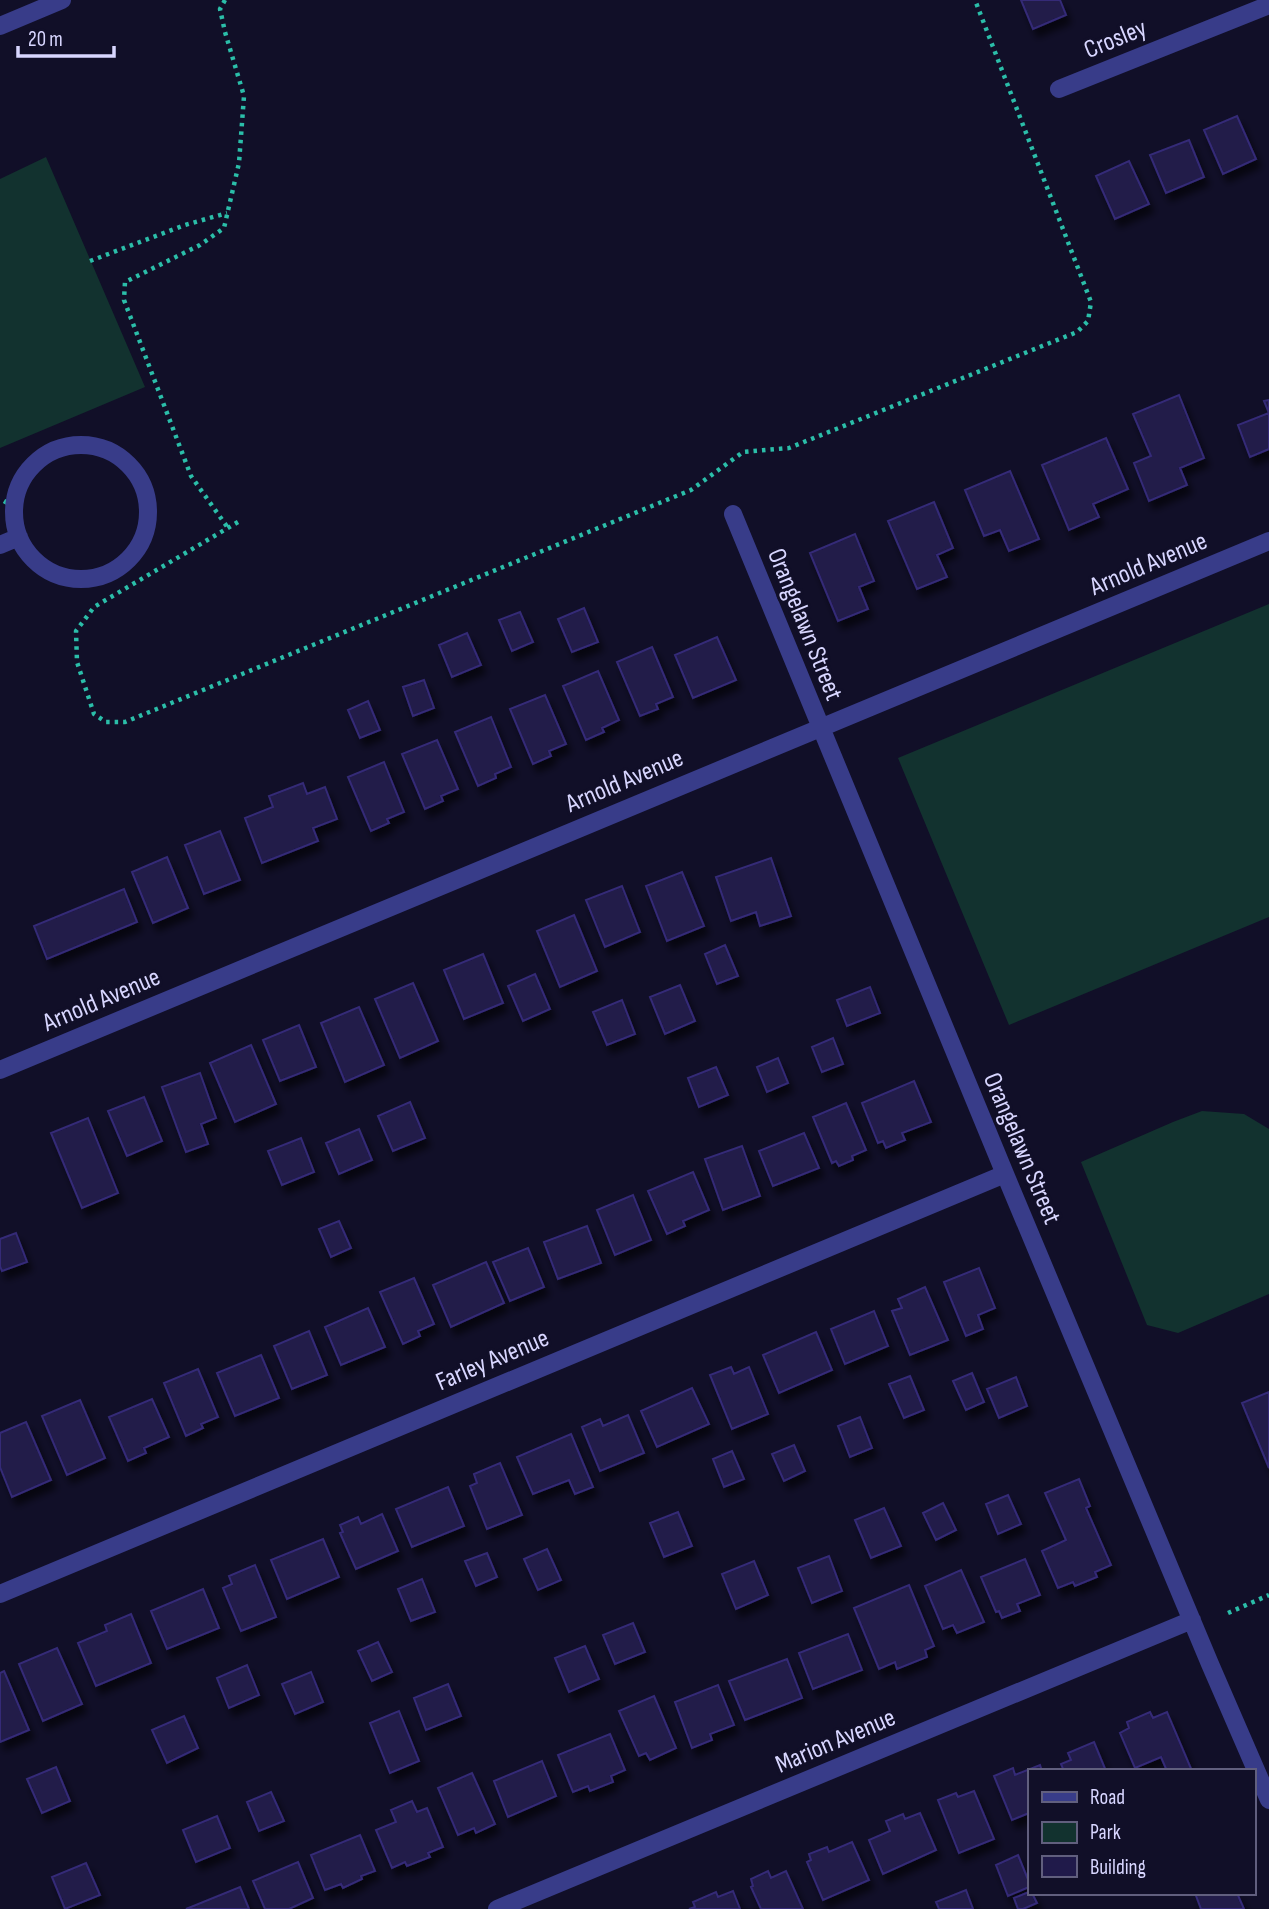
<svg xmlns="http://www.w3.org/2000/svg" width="1269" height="1909" font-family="'Sofia Sans Condensed',sans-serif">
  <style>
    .green { fill: #12322f }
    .building { fill: #201a4a; stroke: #342b77; stroke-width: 2; filter: url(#shadow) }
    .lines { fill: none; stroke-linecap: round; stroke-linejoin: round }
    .path { stroke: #2bbea9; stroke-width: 4.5; stroke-dasharray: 3.5 5; stroke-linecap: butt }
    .minor { stroke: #383c89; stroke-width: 18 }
    .labels { text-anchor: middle; stroke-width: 6; stroke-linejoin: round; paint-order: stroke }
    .street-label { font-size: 26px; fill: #d8d6ff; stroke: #110f28 }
  </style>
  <defs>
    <filter id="shadow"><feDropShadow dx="4.5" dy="8" stdDeviation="3.5" flood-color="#0009"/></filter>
  </defs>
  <rect width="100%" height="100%" fill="#110f28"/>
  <path class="green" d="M46 157 145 387 0 448V179Z
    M1269 604V917L1009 1025 898 758Z
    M1202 1111 1244 1114 1269 1129V1294L1178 1333 1147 1325 1081 1162 1173 1122Z"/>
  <path class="building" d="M1021 0H1060L1066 15 1033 29Z
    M1237 116 1256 159 1223 174 1204 130Z
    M1189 140 1204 177 1166 193 1150 155Z
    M1129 161 1149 204 1115 219 1096 176Z
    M1179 395 1204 458 1180 468 1187 485 1149 501 1134 463 1151 456 1133 414Z
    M1269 400V449L1250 457 1238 425 1269 413 1264 401Z
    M1106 438 1128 489 1093 504 1099 517 1069 530 1042 465Z
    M1010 471 1039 539 1009 551 1000 530 984 536 965 490Z
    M934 502 953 548 937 555 947 577 917 589 888 521Z
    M855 534 874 581 859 587 868 609 838 621 810 553Z
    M584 608 598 642 572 652 558 619Z
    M520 612 533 642 512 651 499 620Z
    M467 633 481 665 452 677 439 645Z
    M717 637 736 680 693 698 675 655Z
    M652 647 673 697 656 704 658 709 640 716 617 662Z
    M598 671 619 720 602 728 604 732 586 740 563 686Z
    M424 680 434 708 413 716 403 687Z
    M545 695 566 744 549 751 551 756 533 764 510 709Z
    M368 701 380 730 360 738 348 710Z
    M491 717 511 767 495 774 496 778 478 786 455 732Z
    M437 740 458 789 441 796 443 801 425 809 402 754Z
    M384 762 404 812 387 819 389 823 371 831 348 777Z
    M303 783 307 794 325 787 337 819 313 828 318 841 262 863 245 818 273 807 269 796Z
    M220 831 240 880 204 894 185 845Z
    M167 857 188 908 153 923 132 872Z
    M771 858 791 916 760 926 756 912 731 921 716 877Z
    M682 872 704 926 667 941 646 886Z
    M622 886 640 932 605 947 586 900Z
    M124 889 137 922 47 959 34 926Z
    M574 915 597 971 560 987 537 931Z
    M725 945 738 976 717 984 705 954Z
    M483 954 503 1003 464 1019 444 970Z
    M535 974 550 1009 523 1021 508 986Z
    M413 983 438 1041 400 1058 375 999Z
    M680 985 695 1021 665 1034 650 997Z
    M870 987 880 1013 847 1026 837 1000Z
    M622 1000 635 1034 607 1045 593 1012Z
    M359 1007 384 1065 345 1082 321 1023Z
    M299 1025 316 1067 280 1081 263 1040Z
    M833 1038 843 1064 822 1072 812 1047Z
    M251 1045 276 1104 235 1122 210 1063Z
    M778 1058 788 1083 767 1092 757 1067Z
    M716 1067 728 1095 699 1107 688 1078Z
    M200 1073 216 1118 201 1124 208 1144 186 1152 162 1087Z
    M914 1081 931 1122 902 1133 905 1140 886 1148 883 1141 878 1143 862 1103Z
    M144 1097 162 1141 127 1156 108 1111Z
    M410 1102 425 1138 393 1151 378 1116Z
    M846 1103 866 1150 852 1156 853 1160 839 1166 836 1161 832 1163 813 1117Z
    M88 1118 118 1193 82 1208 51 1133Z
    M359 1129 372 1160 339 1174 326 1143Z
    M804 1133 819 1168 773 1186 759 1151Z
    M301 1138 314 1172 282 1185 268 1151Z
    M742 1146 760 1196 723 1210 705 1159Z
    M693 1172 709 1210 683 1221 685 1226 667 1234 648 1191Z
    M633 1195 651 1240 615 1255 597 1210Z
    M339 1221 351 1248 331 1257 319 1229Z
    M587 1226 601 1263 558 1279 544 1242Z
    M16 1233 27 1262 2 1271 0 1266V1239Z
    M528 1248 544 1287 510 1301 493 1262Z
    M486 1262 504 1303 451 1327 433 1285Z
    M979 1268 995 1308 978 1315 983 1329 966 1336 944 1282Z
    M414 1278 434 1324 418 1331 420 1336 403 1344 380 1292Z
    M925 1287 948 1340 910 1355 892 1311 902 1308 898 1299Z
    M368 1308 385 1347 341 1365 325 1327Z
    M874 1311 888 1346 845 1364 831 1329Z
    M309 1331 327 1375 292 1389 274 1346Z
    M816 1332 832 1370 779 1393 763 1355Z
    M261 1355 279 1398 235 1416 217 1373Z
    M731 1367 734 1374 749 1367 768 1414 732 1429 710 1375Z
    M198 1369 218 1417 201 1424 203 1428 186 1436 164 1383Z
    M972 1373 984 1402 966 1410 953 1381Z
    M910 1376 924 1410 904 1418 889 1384Z
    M1016 1377 1027 1406 999 1418 987 1389Z
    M692 1388 709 1424 657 1447 641 1411Z
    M1269 1392V1468L1242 1403Z
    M152 1399 169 1437 144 1448 146 1453 128 1461 109 1417Z
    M80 1400 105 1458 67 1475 42 1416Z
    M628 1415 644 1453 600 1471 582 1427 600 1419 603 1426Z
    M860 1417 872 1448 850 1457 838 1426Z
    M26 1422 51 1480 12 1497 0 1467V1433Z
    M571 1434 593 1487 575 1494 569 1480 533 1494 517 1457Z
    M794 1445 805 1471 784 1481 772 1454Z
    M732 1451 744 1479 724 1487 713 1459Z
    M500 1463 522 1515 487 1529 470 1486 477 1483 474 1474Z
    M1079 1479 1090 1506 1086 1508 1111 1565 1095 1572 1097 1577 1075 1586 1073 1582 1058 1588 1042 1551 1066 1540 1045 1493Z
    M448 1487 464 1526 412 1547 396 1509Z
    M1008 1495 1021 1524 998 1534 986 1504Z
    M943 1503 956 1530 936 1540 923 1513Z
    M884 1508 901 1546 871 1558 855 1520Z
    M678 1512 692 1546 664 1557 650 1523Z
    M382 1514 398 1551 356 1569 340 1533 343 1532 340 1525 358 1517 361 1524Z
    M323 1539 339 1577 287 1599 271 1560Z
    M547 1549 561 1580 538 1590 524 1559Z
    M487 1553 497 1577 476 1586 465 1561Z
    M829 1556 842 1591 812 1603 798 1568Z
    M1025 1559 1040 1595 1017 1604 1020 1611 1002 1618 999 1611 996 1612 981 1577Z
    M754 1561 768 1595 736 1609 722 1574Z
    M255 1565 276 1617 241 1631 223 1588 232 1584 229 1576Z
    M961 1570 984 1622 957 1633 953 1625 943 1629 925 1586Z
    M422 1579 435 1612 411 1621 398 1589Z
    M909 1585 934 1646 925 1650 927 1657 897 1669 895 1662 879 1669 854 1608Z
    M203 1589 219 1628 167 1649 151 1611Z
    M131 1614 151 1663 96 1686 78 1643 107 1631 105 1625Z
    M633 1623 645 1652 615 1664 603 1635Z
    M848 1634 862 1670 813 1689 799 1653Z
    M378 1642 392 1672 372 1681 358 1651Z
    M585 1646 599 1679 569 1692 555 1658Z
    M57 1648 82 1704 43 1721 19 1664Z
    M787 1659 802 1698 745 1720 729 1681Z
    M247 1665 259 1695 229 1708 217 1678Z
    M4 1671 29 1730 0 1742V1673Z
    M311 1672 323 1702 295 1714 282 1684Z
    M448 1684 461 1716 426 1730 414 1698Z
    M718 1685 734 1725 710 1734 712 1740 692 1748 675 1702Z
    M654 1696 676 1748 650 1760 646 1753 639 1756 619 1711Z
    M399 1711 419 1761 390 1773 370 1723Z
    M1150 1712 1153 1718 1167 1712 1192 1771H1167L1161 1757 1135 1768 1120 1733 1129 1728 1127 1722Z
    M184 1716 198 1748 167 1763 152 1730Z
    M610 1734 625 1770 611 1776 613 1782 590 1791 588 1786 573 1792 558 1755Z
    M1094 1742 1106 1771H1064L1061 1764 1071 1760 1068 1753Z
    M542 1761 556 1796 508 1817 494 1781Z
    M1040 1765 1042 1771H1029V1813L1012 1820 994 1776 1013 1768 1015 1775Z
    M56 1767 70 1801 42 1813 27 1779Z
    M472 1773 495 1824 476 1833 474 1828 458 1835 438 1788Z
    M974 1791 994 1839 959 1853 938 1800 956 1793 958 1797Z
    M271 1792 284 1821 259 1831 247 1802Z
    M412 1801 417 1812 427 1808 443 1847 428 1853 430 1857 407 1866 405 1862 392 1868 376 1830 396 1822 391 1810Z
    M920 1813 936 1850 883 1874 869 1840 890 1831 886 1821 903 1814 905 1819Z
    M217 1816 230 1848 196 1862 183 1830Z
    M360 1835 375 1871 361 1876 362 1879 343 1888 341 1884 325 1890 311 1855Z
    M852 1842 869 1880 823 1900 807 1862 811 1860 809 1854 827 1847 829 1852Z
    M1018 1855 1029 1882V1887L1008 1896 996 1865Z
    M298 1862 313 1898 289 1909H265L253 1881Z
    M86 1863 100 1895 65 1909 52 1877Z
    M768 1871 771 1878 786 1871 803 1909H761L751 1887 753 1886 751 1879Z
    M240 1887 249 1909H186Z
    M966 1890 973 1909H939L936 1902Z
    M733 1891 740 1909H689L695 1907 693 1902 716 1892 718 1897Z
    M1029 1892V1893H1032L1037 1903 1023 1909H1018L1014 1898Z
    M1195 1893H1237L1244 1909H1201Z"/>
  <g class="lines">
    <path class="path" d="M225 0 220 9 225 32 244 96 239 163 224 228 200 245 125 282 124 300 191 476 228 528
      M90 261 185 225 227 213
      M4 501 14 507
      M238 522 94 607 76 631 77 662 94 714 106 722H125L691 490 743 452 789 448 1077 332 1088 321 1091 302 975 0
      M1228 1613 1269 1595"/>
    <path class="minor" d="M0 26 62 0
      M1059 89 1269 5
      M14 512a67 67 0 1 1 134 0a67 67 0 1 1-134 0Z
      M733 514 1005 1174 1210 1664 1269 1800
      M0 545 19 537
      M0 1070 1269 541
      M0 1594 1005 1174
      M497 1909 1192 1620"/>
  </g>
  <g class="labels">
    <g class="street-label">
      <text transform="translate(1115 38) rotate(-22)" y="9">Crosley</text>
      <text transform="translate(1148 563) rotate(-23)" y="9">Arnold Avenue</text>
      <text transform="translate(806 624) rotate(68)" y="9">Orangelawn Street</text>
      <text transform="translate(624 780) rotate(-23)" y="9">Arnold Avenue</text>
      <text transform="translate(101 999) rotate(-23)" y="9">Arnold Avenue</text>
      <text transform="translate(1023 1148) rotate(67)" y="9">Orangelawn Street</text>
      <text transform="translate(492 1359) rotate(-23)" y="9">Farley Avenue</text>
      <text transform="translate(835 1740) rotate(-23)" y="9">Marion Avenue</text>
    </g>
  </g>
  <rect x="1028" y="1769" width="228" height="126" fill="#110f28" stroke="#615f7e" stroke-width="2"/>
  <rect x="1042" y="1792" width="35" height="10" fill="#383c89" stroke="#615f7e" stroke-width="2"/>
  <text x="1090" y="1804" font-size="21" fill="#d8d6ff">Road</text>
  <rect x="1042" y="1822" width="35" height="21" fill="#12322f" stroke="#615f7e" stroke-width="2"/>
  <text x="1090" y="1839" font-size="21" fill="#d8d6ff">Park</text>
  <rect x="1042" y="1856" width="35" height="21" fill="#201a4a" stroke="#615f7e" stroke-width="2"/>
  <text x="1090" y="1874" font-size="21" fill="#d8d6ff">Building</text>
  <path d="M18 46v10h96v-10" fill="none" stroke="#d8d6ff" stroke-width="3.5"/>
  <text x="28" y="46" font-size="21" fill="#d8d6ff" stroke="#110f28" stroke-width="5" paint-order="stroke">20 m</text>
</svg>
